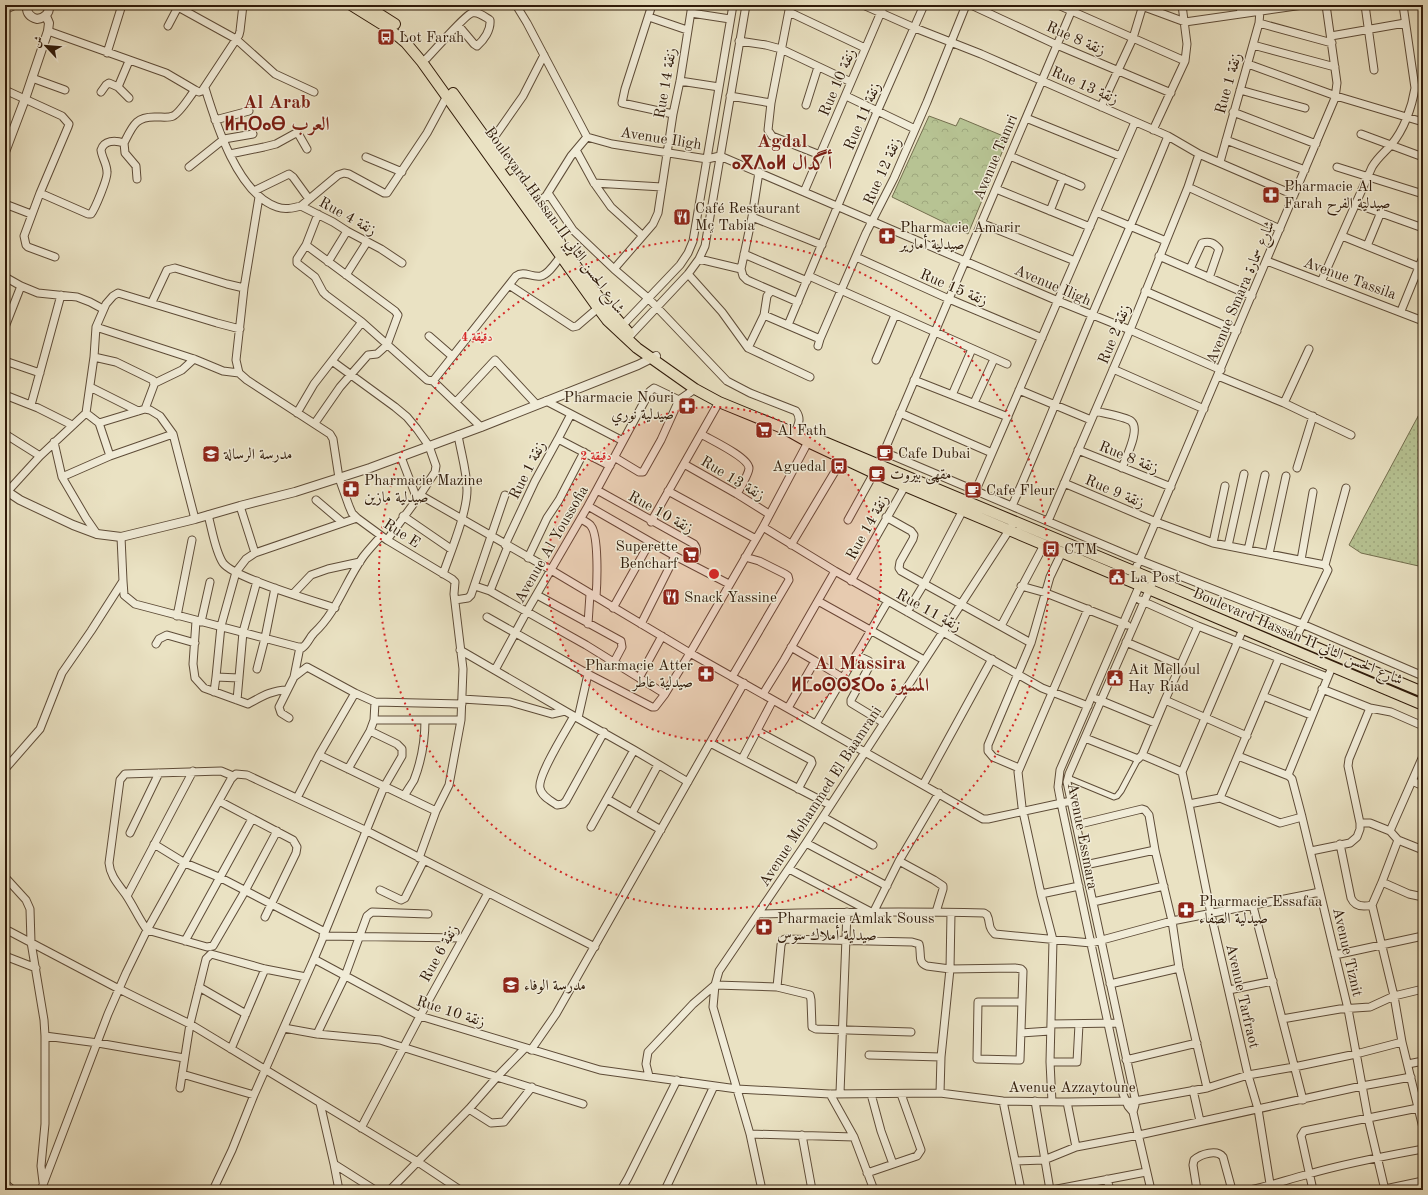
<svg xmlns="http://www.w3.org/2000/svg" width="1428" height="1195" font-family="'Old Standard TT',Amiri,'Noto Sans Tifinagh',serif">
  <style>
    .grass { fill: url(#grass-dots); stroke: #736e4e }
    .park { fill: url(#park-crowns); stroke: #736e4e }
    .lines { fill: none; stroke-linecap: round; stroke-linejoin: round }
    .pedestrian-casing { stroke: #5e4c38; stroke-width: 7 }
    .minor-casing { stroke: #5e4c38; stroke-width: 9 }
    .tertiary-casing { stroke: #5e4c38; stroke-width: 10 }
    .primary-casing { stroke: #2f1a09; stroke-width: 12 }
    .pedestrian { stroke: #f1ecd8; stroke-width: 5 }
    .minor { stroke: #f1ecd8; stroke-width: 7 }
    .tertiary { stroke: #f1ecd8; stroke-width: 8 }
    .primary { stroke: #eae2c3; stroke-width: 10 }
    .ring { fill: none; stroke: #d62828; stroke-width: 2; stroke-dasharray: 2 4 }
    .labels { text-anchor: middle; stroke-width: 3; stroke-linejoin: round; paint-order: stroke }
    .poi-label { font-size: 15px; fill: #2f1a09; stroke: #f1ecd8; text-anchor: start }
    .street-label { font-size: 15px; fill: #2f1a09; stroke: #f1ecd8 }
    .district-label { font-size: 19px; font-weight: bold; fill: #7a1f14; stroke: #f1ecd8 }
    .centre { fill: #d62828; stroke: #f1ecd8; stroke-width: 2 }
    .ring-label { font-size: 12px; text-anchor: middle; font-weight: bold; fill: #d62828; stroke: #f1ecd8; stroke-width: 3; stroke-linejoin: round; paint-order: stroke }
  </style>
  <defs>
    <pattern id="grass-dots" width="8" height="8" patternUnits="userSpaceOnUse"><rect width="8" height="8" fill="#b7c393"/><path d="M2 2h.1M6 6h.1" fill="none" stroke="#9ea77d" stroke-width="1.8" stroke-linecap="round"/></pattern>
    <pattern id="park-crowns" width="20" height="18" patternUnits="userSpaceOnUse"><rect width="20" height="18" fill="#b7c393"/><path d="M2 6a3 3 0 1 1 6 0M12 15a3 3 0 1 1 6 0" fill="none" stroke="#9ea77d"/></pattern>
  </defs>
  <rect width="100%" height="100%" fill="#eae2c3"/>
  <filter id="stains"><feTurbulence type="fractalNoise" baseFrequency=".005" numOctaves="4"/><feColorMatrix values="0 0 0 0 .2 0 0 0 0 .09 0 0 0 0 .02 0 0 0 .5 -.17"/></filter>
  <radialGradient id="worn" r=".72"><stop offset=".6" stop-color="#630" stop-opacity="0"/><stop offset="1" stop-color="#630" stop-opacity=".3"/></radialGradient>
  <path class="grass" d="M1423 407V567L1361 553 1349 545Z"/>
  <path class="park" d="M929 116 956 126 960 118 1008 138 968 234 892 197Z"/>
  <g class="lines">
    <g class="pedestrian-casing">
      <path id="pedestrian" d="M1068 778 1114 797 1117 796 1121 791 1138 759"/>
    </g>
    <g class="minor-casing">
      <path id="minor" d="M516 5 527 23 587 137 612 144 707 159 720 156 1058 301 1130 330 1221 370
        M652 5 625 89 622 103 673 114
        M790 5 771 103 768 130 772 136 820 155
        M863 5 915 28 981 54 1168 136 1199 154 1294 195
        M971 5 1057 45 1171 93
        M1058 5 1185 61
        M1139 5 1185 22 1303 5
        M1240 5 1241 13
        M1365 5 1374 70
        M178 7 236 39 275 74 314 92
        M5 10 15 5
        M789 12 865 48
        M691 13 730 19
        M649 17 687 30
        M1259 23 1332 43
        M168 26 179 5
        M48 31 166 73 195 90
        M1331 36 1405 23
        M739 41 766 45 781 49 851 82
        M1253 45 1335 67
        M107 53 122 5
        M427 58C434 51 466 14 472 13 478 11 485 17 490 20 491 30 484 40 477 46L474 44 458 25
        M1248 64 1336 96 1423 122
        M32 78 65 90
        M680 81 719 87
        M118 87 129 61
        M205 88C216 124 238 194 277 207 285 210 293 208 301 206L333 222 347 231 381 249 402 263
        M5 90 62 116 69 124 68 127 40 193 24 236 26 245 28 247 55 257
        M1240 90 1305 108
        M101 92 106 85 109 83 118 87 129 98
        M730 96 771 103
        M846 96 915 129
        M806 105 818 67
        M1101 107 1133 38 1143 5
        M1233 112 1316 144
        M1026 118 1120 156
        M215 120 249 111
        M1153 130 1185 61 1187 44 1182 5
        M1361 134 1423 157
        M1226 140 1305 170
        M124 143C133 125 136 116 157 117 162 117 169 118 173 116 180 113 190 96 195 90L199 92 202 91 239 35 240 31 243 5
        M488 146 523 96 544 55
        M576 150 594 183 611 207 642 235
        M230 154 264 147 276 144 296 133 299 135 307 149
        M1010 156 1081 186
        M366 157 402 172
        M1220 162 1259 23 1260 11
        M189 167 224 139 253 134
        M1337 167 1423 194
        M594 183 662 187
        M1188 187 1280 229
        M996 189 1090 227
        M254 191 289 174 293 177 309 199
        M804 192 884 5
        M40 193 88 214H91C95 209 108 178 107 172 107 164 102 158 101 150 104 140 115 140 124 143L125 153 136 166 137 179
        M548 193 573 230 614 269 649 299 727 381 750 393 796 411C801 418 799 423 796 430
        M259 197 244 288 236 360 239 373 247 380 330 434 333 439 339 478 349 506 352 513 357 518 387 540 452 579 455 582 454 594 463 669 461 720 449 785 436 811 419 858
        M5 204 31 214
        M1356 204 1423 228
        M301 206 338 175 344 173 349 174 384 193H387L427 133 447 96
        M531 208 546 196 571 156 587 137
        M1050 211 1063 178
        M1096 212 1166 241
        M318 214 306 245 297 259V263L315 277 323 292 326 295 362 322 427 380 433 381 481 427
        M752 217 822 245
        M981 223 1075 261
        M1342 236 1419 267
        M306 245 395 311 398 315 387 345 377 354 368 355 340 387 315 423
        M1367 246 1381 212
        M744 254 807 281
        M1159 256 1252 296
        M856 257 949 299 1042 338
        M699 259 741 269 743 276 747 280 798 302
        M1267 261 1423 321
        M328 262 347 231
        M614 269 653 224 658 213 673 114 680 81 692 5
        M741 269 752 217 759 172
        M1190 269 1202 243C1210 241 1214 243 1219 249L1209 278
        M688 274 722 312 748 348 764 315
        M346 275 367 242
        M809 276 1007 364
        M5 277 21 286 38 293 77 297 90 302 103 309
        M1321 282 1372 167C1378 157 1384 153 1391 145 1404 130 1412 107 1415 88L1403 5
        M509 285 573 327 577 326 598 308
        M771 291 767 296 764 315 820 339
        M1145 291 1237 331
        M152 302 167 270 175 268 227 284 244 288
        M1401 311 1423 257
        M788 325 877 112 924 5
        M5 327 21 286
        M96 327 194 359 223 371 239 373
        M620 328 680 265 688 253 693 241 733 5
        M429 336 452 356
        M628 338 688 274 699 259 705 246 746 5
        M818 346 820 339 866 233 894 178 927 102 966 5
        M748 348 810 377
        M94 357 116 362 153 380 154 385 145 409
        M876 360 895 315
        M5 361 40 373
        M332 361 395 407 407 417 417 429 429 446 436 466 435 472 420 495 387 540
        M1113 369 1204 409
        M1218 376 1284 403 1351 435
        M914 380 1008 417
        M433 381 516 276C524 270 532 278 541 276 549 274 556 262 561 256
        M155 383 182 370 194 359
        M90 387 138 411
        M1019 390 1091 420
        M5 395 38 408 72 425
        M952 395 972 349
        M546 401 623 441
        M456 402 495 360 536 404
        M974 403 994 359
        M1284 403 1309 349
        M31 405 61 295
        M1095 411C1103 413 1126 417 1131 421 1141 429 1126 457 1122 468
        M86 413 99 423 145 409 150 410 160 416 173 434 195 519
        M297 413 314 384 362 322
        M900 413 992 453
        M99 423 110 456
        M5 434 40 456
        M701 434C711 440 748 457 749 468 749 474 740 488 737 494
        M558 439 571 414
        M54 442 62 477 86 518 97 534
        M1078 450 1171 487
        M884 452 1139 560 1302 624 1423 676
        M401 457 417 499
        M614 457 639 472H643L661 440 679 400 695 389
        M684 464 737 494 769 514
        M1297 468 1313 416
        M62 477 110 456 173 434
        M1064 483 1156 522 1213 543
        M1225 486 1213 543 1325 565 1328 570 1296 638
        M597 490 694 544C700 551 694 557 691 564
        M976 490 1135 122
        M8 491 40 456 86 413 94 357 96 327 106 304 113 296 118 293 217 323 240 329
        M668 491 756 539
        M420 495 551 570 690 653 983 819H988L1071 801
        M316 500 342 522
        M240 506 255 553
        M588 506 675 556 729 584
        M1012 506C1040 443 1065 379 1092 315 1117 256 1144 196 1168 136
        M208 515C212 529 215 551 223 563 234 578 314 601 335 608
        M403 516 451 549
        M886 517 911 531 914 535 913 539 900 562 899 568 901 571 1031 643
        M581 519C584 521 589 523 591 526 599 536 597 584 596 597
        M848 520 874 473 886 447 1074 5
        M1048 521 1130 330 1188 187 1199 154
        M651 522 719 402
        M763 527 835 571 1042 688 1088 706
        M505 545 535 481 558 439 610 466
        M791 545 843 458
        M1228 546 1244 474
        M1248 550 1265 475
        M1269 554 1286 476
        M528 558 547 518 559 500 584 452
        M1301 560 1313 492
        M1325 565 1346 488
        M443 574C451 551 467 513 467 490 467 472 461 453 458 435
        M123 581 124 595 135 604 302 648C308 644 309 638 314 633 337 612 345 582 363 557 369 549 375 543 381 536
        M851 581 905 486
        M1130 582 1335 98 1337 83 1326 5
        M475 586 490 591 586 645 665 694
        M1021 586 1046 593 1127 625
        M490 591 508 546
        M293 594 311 575 328 569 360 562
        M537 595 621 641 622 647 614 662
        M455 600 468 598 471 595 505 495
        M1140 600 1198 626 1327 677
        M818 601 924 660
        M613 608 650 542
        M907 612 924 584 963 510
        M177 616 192 540
        M487 617 588 674 652 707H655L665 694 690 653 763 527 808 442
        M196 621 193 664 195 678 204 688 248 704C261 697 272 690 287 690
        M201 622 210 582
        M588 624 590 594
        M641 624 675 556
        M1001 626 1044 545
        M1243 629 1182 772 1189 804 1211 914 1248 1075 1258 1109 1271 1190
        M1126 642 1180 665
        M156 644 159 639 167 635 195 643
        M460 650 565 711
        M856 655 869 661 870 665 851 700V703L884 723
        M815 661 843 678
        M257 669 265 638 275 588
        M495 670 527 611 588 506 650 391 654 388 679 400
        M294 677 307 667 355 693
        M732 677 789 580 788 576 785 574 759 561 745 557
        M239 678 216 677 221 626 236 572 246 559 255 553 357 518
        M639 678 662 636
        M1322 689 1370 708 1391 712 1423 726
        M214 692 216 677
        M763 694 784 660 835 571
        M1263 696 1311 715
        M462 699 510 702 552 714 565 711 634 750 688 782
        M1097 699 1155 723
        M237 700 243 632 257 581
        M1165 700 1247 736
        M788 708 815 661 791 647
        M574 716C567 729 537 776 540 788 541 796 551 801 557 805L563 804 566 801 604 732
        M289 718 281 713 279 707 294 677 300 647
        M578 718 588 674
        M374 720H461
        M816 724 888 601
        M757 731 811 760 812 763 798 789
        M1085 738 1138 759 1142 755 1182 772
        M710 743 830 805
        M319 755 436 811
        M1142 755 1165 700 1198 626
        M1238 756 1289 776 1292 779 1302 817 1348 1009 1368 1118 1385 1190
        M742 759 773 700
        M1019 768 993 757 988 751V745L1031 643 1050 577 1062 552
        M5 769 40 729 62 673 91 631 123 581 121 537
        M348 769 370 731 374 720 375 702
        M1288 775 1332 667
        M233 776 221 771 125 774 120 780 109 863C110 876 119 885 126 895 134 907 139 919 147 930L207 947 213 946 245 891 277 831
        M1412 781 1423 786
        M923 785 992 659
        M404 796C407 791 411 785 414 780 421 762 425 740 425 720
        M297 798 319 755 355 693 375 702 462 704
        M1220 798 1279 658
        M607 799 661 830
        M219 801 293 840 297 847 296 853 265 917
        M1189 804 1220 798 1280 823 1302 817
        M632 813 658 765
        M823 817 873 845
        M1360 823H1370L1390 831 1398 840 1423 850
        M1076 825 1142 809 1145 810 1149 815 1155 850 1172 921 1179 968 1207 1088
        M591 827 634 750
        M1390 831 1423 756
        M130 833 159 773
        M806 843 887 886
        M154 844 185 863 221 878 325 932 384 787 402 756V749L397 744 370 731
        M1340 844 1351 898C1355 907 1364 907 1372 905L1382 882 1409 894 1423 897
        M1311 851 1350 843 1357 837 1360 829V823L1348 766 1349 759 1370 708
        M899 861 934 880 943 886V889L936 912
        M1085 865 1155 850
        M789 869 873 913 899 861 939 793
        M5 877 26 900 30 909 31 942 44 1020 45 1036V1124L41 1166 43 1182
        M1382 882 1398 840
        M380 890 401 900 405 898 424 860
        M1041 894 1079 886
        M127 896 193 771
        M1093 902 1164 886
        M1372 905 1394 996 1402 1042 1423 1128
        M1253 906 1303 1100
        M758 914C833 912 908 911 984 913L987 915C991 923 987 927 995 934L1091 943 1172 921 1320 892
        M5 927 7 930 119 989 190 1024 418 1162 460 1190
        M323 936 463 938
        M185 941 252 819
        M1335 955 1423 936
        M5 956 36 968
        M314 959 325 933
        M1110 984 1179 968
        M199 987 246 1014
        M777 987 781 945 783 940 785 939 912 942 919 944C922 953 917 963 927 966L950 969 1015 968 1021 969 1023 971 1020 1060 977 1059 978 1002H1021
        M1229 990 1273 981
        M1282 1019 1340 1009 1370 1007 1394 996 1423 989
        M1051 1024 1118 1023
        M284 1028 317 1034 380 1040 583 1104
        M1021 1033 1050 1031
        M317 1034 345 976 367 916 372 912 428 914
        M45 1036 98 1043 184 1058
        M231 1049 265 969
        M531 1050 556 1014 744 683
        M869 1055 941 1057
        M1126 1060 1197 1043
        M1050 1062H1077L1079 1024
        M1408 1064 1423 1061
        M182 1074 254 1095
        M649 1076 646 1064 648 1052 693 1004 715 985 777 987 810 995 811 1000 812 1027 816 1029 911 1032
        M180 1088 190 1024 206 959 211 954 265 969 306 977
        M1193 1090 1200 1121
        M840 1093 847 912
        M940 1093 941 1057 950 969 951 913
        M830 1094 854 1137 874 1190
        M871 1094 881 1131 893 1164
        M1003 1101 1021 1190
        M1035 1101 1050 1190
        M1052 1102 1050 1062 1053 940 1041 894 1022 807 1018 772 1088 609
        M1067 1102 1076 1147
        M320 1103 334 1164 375 1190
        M469 1109 491 1123 504 1122 532 1087
        M1133 1112 1128 1106 1123 1094 1061 803 1058 787 1060 770 1144 575
        M361 1128 420 1016 488 893
        M750 1134 854 1137
        M802 1135 812 1190
        M1015 1161 1044 1160 1076 1147 1139 1135 1362 1086 1411 1077
        M334 1164 339 1190
        M867 1173 917 1156 921 1150 901 1094
        M1107 1179 1110 1190
        M214 1188 232 1150 254 1095 314 959 420 1016 600 1070 737 1089 830 1094 940 1093 1003 1101 1067 1102 1135 1101 1207 1088 1248 1075 1294 1067 1356 1054 1402 1042
        M1385 1189 1423 1181
        M41 1190 108 1014 126 973 147 930 231 779 236 774 247 775 367 831 595 947
        M390 1190 469 1109 497 1077 525 1048
        M621 1190 628 1178 677 1080
        M665 1190 714 1086
        M762 1190 750 1134 713 1007 715 985 719 971 806 843 1015 521
        M1052 1190 1146 1172
        M1151 1190 1133 1112 1135 1105V1098L1067 782 1069 774 1154 579
        M1197 1190 1193 1165 1194 1160C1201 1154 1217 1149 1223 1157L1232 1190
        M1250 1190C1270 1186 1289 1179 1309 1174 1346 1163 1385 1156 1423 1149
        M1313 1190 1302 1140 1301 1136 1304 1131 1418 1108"/>
    </g>
    <g class="tertiary-casing">
      <path id="tertiary" d="M27 5C26 13 30 17 37 19 45 18 50 13 49 5
        M5 152 25 99 48 31 49 23 46 16
        M5 490 20 500 73 525 97 534 121 537 195 519 240 506 295 492 370 468 481 427 638 365 656 356
        M5 1184 12 1190"/>
    </g>
    <g class="primary-casing">
      <path id="primary" d="M351 5 388 28 406 43 422 62 598 308 607 320 637 348 695 389 719 402 785 429 808 442 874 473 1423 705
        M365 5 395 24
        M453 93 504 164
        M514 179 560 242
        M571 259 603 303 629 333
        M803 433 1423 692"/>
    </g>
    <use href="#pedestrian" class="pedestrian"/>
    <use href="#minor" class="minor"/>
    <use href="#tertiary" class="tertiary"/>
    <use href="#primary" class="primary"/>
  </g>
  <circle cx="714" cy="574" r="167" fill="#d62828" fill-opacity=".12"/>
  <g class="ring">
    <circle cx="714" cy="574" r="167"/>
    <circle cx="714" cy="574" r="335"/>
  </g>
  <defs>
    <g id="bus-square" transform="scale(0.9)"><rect x="-9" y="-9" width="18" height="18" rx="4" fill="#8f2418" stroke="#f1ecd8"/><path d="M-5-6H5V4H4V6H2V4H-2V6H-4V4H-5ZM-3.5-4V0h7V-4ZM-3.5 1.2v1.5H-2V1.2ZM2 1.2v1.5H3.5V1.2Z" fill="#fff"/></g>
    <g id="pharmacy-square" transform="scale(0.9)"><rect x="-9" y="-9" width="18" height="18" rx="4" fill="#8f2418" stroke="#f1ecd8"/><path d="M-2-6h4v4h4v4h-4v4h-4v-4h-4v-4h4Z" fill="#fff"/></g>
    <g id="restaurant-square" transform="scale(0.9)"><rect x="-9" y="-9" width="18" height="18" rx="4" fill="#8f2418" stroke="#f1ecd8"/><path d="M-5-6h1v4h1v-4h1v4h1v-4h1v5L-1.5 .5V6h-2V.5L-5-1ZM5-6V6H3V1.5H1.5Q1.5-4 5-6Z" fill="#fff"/></g>
    <g id="supermarket-square" transform="scale(0.9)"><rect x="-9" y="-9" width="18" height="18" rx="4" fill="#8f2418" stroke="#f1ecd8"/><path d="M-6-5.5h2.5l.6 2H6L4.5 2H-2.5L-4.4-4H-6ZM-1.5 3.2a1.3 1.3 0 1 0 .1 0ZM3 3.2a1.3 1.3 0 1 0 .1 0Z" fill="#fff"/></g>
    <g id="cafe-square" transform="scale(0.9)"><rect x="-9" y="-9" width="18" height="18" rx="4" fill="#8f2418" stroke="#f1ecd8"/><path d="M-5.5-4.5H6V0H3Q3 3.5 0 3.5H-2.5Q-5.5 3.5-5.5 0ZM3-3.2v2h1.7v-2ZM-6 4.5H4V6H-6Z" fill="#fff"/></g>
    <g id="school-square" transform="scale(0.9)"><rect x="-9" y="-9" width="18" height="18" rx="4" fill="#8f2418" stroke="#f1ecd8"/><path d="M0-5L7-2L0 1L-7-2ZM-4 1L0 2.5L4 1V4Q0 6-4 4Z" fill="#fff"/></g>
    <g id="civic-square" transform="scale(0.9)"><rect x="-9" y="-9" width="18" height="18" rx="4" fill="#8f2418" stroke="#f1ecd8"/><path d="M-.6-6.5H3V-4.5H.6V-3L4-1V1h2V6H-6V1h2V-1L-.6-3ZM-1.2 2.5V6h2.4V2.5Z" fill="#fff"/></g>
  </defs>
  <g fill-rule="evenodd">
    <use href="#bus-square" x="386" y="37"/>
    <use href="#pharmacy-square" x="1271" y="195"/>
    <use href="#restaurant-square" x="682" y="217"/>
    <use href="#pharmacy-square" x="887" y="236"/>
    <use href="#pharmacy-square" x="687" y="406"/>
    <use href="#supermarket-square" x="764" y="430"/>
    <use href="#cafe-square" x="885" y="453"/>
    <use href="#school-square" x="211" y="454"/>
    <use href="#bus-square" x="839" y="466"/>
    <use href="#cafe-square" x="877" y="474"/>
    <use href="#pharmacy-square" x="351" y="489"/>
    <use href="#cafe-square" x="973" y="490"/>
    <use href="#bus-square" x="1051" y="549"/>
    <use href="#supermarket-square" x="691" y="555"/>
    <use href="#civic-square" x="1117" y="577"/>
    <use href="#restaurant-square" x="671" y="597"/>
    <use href="#pharmacy-square" x="706" y="674"/>
    <use href="#civic-square" x="1115" y="678"/>
    <use href="#pharmacy-square" x="1186" y="910"/>
    <use href="#pharmacy-square" x="764" y="927"/>
    <use href="#school-square" x="511" y="985"/>
  </g>
  <g class="labels">
    <g class="poi-label">
      <text x="399" y="42">Lot Farah</text>
      <text x="1284" y="191">Pharmacie Al<tspan x="1284" dy="17">Farah صيدلية الفرح</tspan></text>
      <text x="695" y="213">Café Restaurant<tspan x="695" dy="17">Mç Tabia</tspan></text>
      <text x="900" y="232">Pharmacie Amarir<tspan x="900" dy="17">صيدلية أمارير</tspan></text>
      <text x="674" y="402" text-anchor="end">Pharmacie Nouri<tspan x="674" dy="17">صيدلية نوري</tspan></text>
      <text x="777" y="435">Al Fath</text>
      <text x="898" y="458">Cafe Dubai</text>
      <text x="224" y="459">مدرسة الرسالة</text>
      <text x="826" y="471" text-anchor="end">Aguedal</text>
      <text x="890" y="479">مقهى بيروت</text>
      <text x="364" y="485">Pharmacie Mazine<tspan x="364" dy="17">صيدلية مازين</tspan></text>
      <text x="986" y="495">Cafe Fleur</text>
      <text x="678" y="551" text-anchor="end">Superette<tspan x="678" dy="17">Bencharf</tspan></text>
      <text x="1064" y="554">CTM</text>
      <text x="1130" y="582">La Post</text>
      <text x="684" y="602">Snack Yassine</text>
      <text x="693" y="670" text-anchor="end">Pharmacie Atter<tspan x="693" dy="17">صيدلية عاطر</tspan></text>
      <text x="1128" y="674">Ait Melloul<tspan x="1128" dy="17">Hay Riad</tspan></text>
      <text x="1199" y="906">Pharmacie Essafaa<tspan x="1199" dy="17">صيدلية الصفاء</tspan></text>
      <text x="777" y="923">Pharmacie Amlak Souss<tspan x="777" dy="17">صيدلية أملاك سوس</tspan></text>
      <text x="524" y="990">مدرسة الوفاء</text>
    </g>
    <g class="street-label">
      <text transform="translate(1076 38) rotate(24)" y="5">Rue 8 زنقة</text>
      <text transform="translate(837 82) rotate(-67)" y="5">Rue 10 زنقة</text>
      <text transform="translate(665 83) rotate(-80)" y="5">Rue 14 زنقة</text>
      <text transform="translate(1228 83) rotate(-74)" y="5">Rue 1 زنقة</text>
      <text transform="translate(1085 85) rotate(24)" y="5">Rue 13 زنقة</text>
      <text transform="translate(862 116) rotate(-67)" y="5">Rue 11 زنقة</text>
      <text transform="translate(661 138) rotate(9)" y="5">Avenue Iligh</text>
      <text transform="translate(995 157) rotate(-67)" y="5">Avenue Tamri</text>
      <text transform="translate(882 171) rotate(-66)" y="5">Rue 12 زنقة</text>
      <text transform="translate(348 216) rotate(29)" y="5">Rue 4 زنقة</text>
      <text transform="translate(555 220) rotate(54)" y="5">Boulevard Hassan II شارع الحسن الثاني</text>
      <text transform="translate(1350 278) rotate(20)" y="5">Avenue Tassila</text>
      <text transform="translate(1053 285) rotate(23)" y="5">Avenue Iligh</text>
      <text transform="translate(954 287) rotate(23)" y="5">Rue 15 زنقة</text>
      <text transform="translate(1240 292) rotate(-67)" y="5">Avenue Smara شارع سمارة</text>
      <text transform="translate(1114 334) rotate(-68)" y="5">Rue 2 زنقة</text>
      <text transform="translate(1129 457) rotate(22)" y="5">Rue 8 زنقة</text>
      <text transform="translate(527 470) rotate(-63)" y="5">Rue 1 زنقة</text>
      <text transform="translate(733 478) rotate(31)" y="5">Rue 13 زنقة</text>
      <text transform="translate(1115 491) rotate(23)" y="5">Rue 9 زنقة</text>
      <text transform="translate(661 512) rotate(29)" y="5">Rue 10 زنقة</text>
      <text transform="translate(867 527) rotate(-61)" y="5">Rue 14 زنقة</text>
      <text transform="translate(402 533) rotate(33)" y="5">Rue E</text>
      <text transform="translate(551 544) rotate(-60)" y="5">Avenue Al Youssofia</text>
      <text transform="translate(929 610) rotate(29)" y="5">Rue 11 زنقة</text>
      <text transform="translate(1298 636) rotate(23)" y="5">Boulevard Hassan II شارع الحسن الثاني</text>
      <text transform="translate(820 796) rotate(-57)" y="5">Avenue Mohammed El Baamrani</text>
      <text transform="translate(1083 836) rotate(79)" y="5">Avenue Essmara</text>
      <text transform="translate(1348 952) rotate(77)" y="5">Avenue Tiznit</text>
      <text transform="translate(439 953) rotate(-61)" y="5">Rue 6 زنقة</text>
      <text transform="translate(1243 996) rotate(77)" y="5">Avenue Tarfraot</text>
      <text transform="translate(451 1011) rotate(18)" y="5">Rue 10 زنقة</text>
      <text x="1072" y="1092">Avenue Azzaytoune</text>
    </g>
    <g class="district-label">
      <text x="277" y="108">Al Arab<tspan x="277" dy="22">ⵍⵄⵔⴰⴱ العرب</tspan></text>
      <text x="782" y="147">Agdal<tspan x="782" dy="22">ⴰⴳⴷⴰⵍ أگدال</tspan></text>
      <text x="860" y="669">Al Massira<tspan x="860" dy="22">ⵍⵎⴰⵙⵙⵉⵔⴰ المسيرة</tspan></text>
    </g>
  </g>
  <circle cx="714" cy="574" r="6" class="centre"/>
  <g class="ring-label">
    <text x="477" y="341">4 دقيقة</text>
    <text x="596" y="460">2 دقيقة</text>
  </g>
  <rect width="1428" height="1195" fill="none" stroke="#eae2c3" stroke-width="20"/>
  <rect x="6" y="6" width="1416" height="1183" fill="none" stroke="#2f1a09" stroke-width="2"/>
  <rect x="10" y="10" width="1408" height="1175" fill="none" stroke="#2f1a09"/>
  <g transform="translate(46 46) rotate(296)" stroke="#f1ecd8" stroke-width="3" paint-order="stroke">
  <path d="M0-3L7 15L0 10L-7 15Z" fill="#2f1a09"/>
  <text y="-6" font-size="11" font-weight="bold" text-anchor="middle" fill="#2f1a09">ش</text>
  </g>
  <rect width="100%" height="100%" filter="url(#stains)"/>
  <rect width="100%" height="100%" fill="url(#worn)"/>
</svg>
